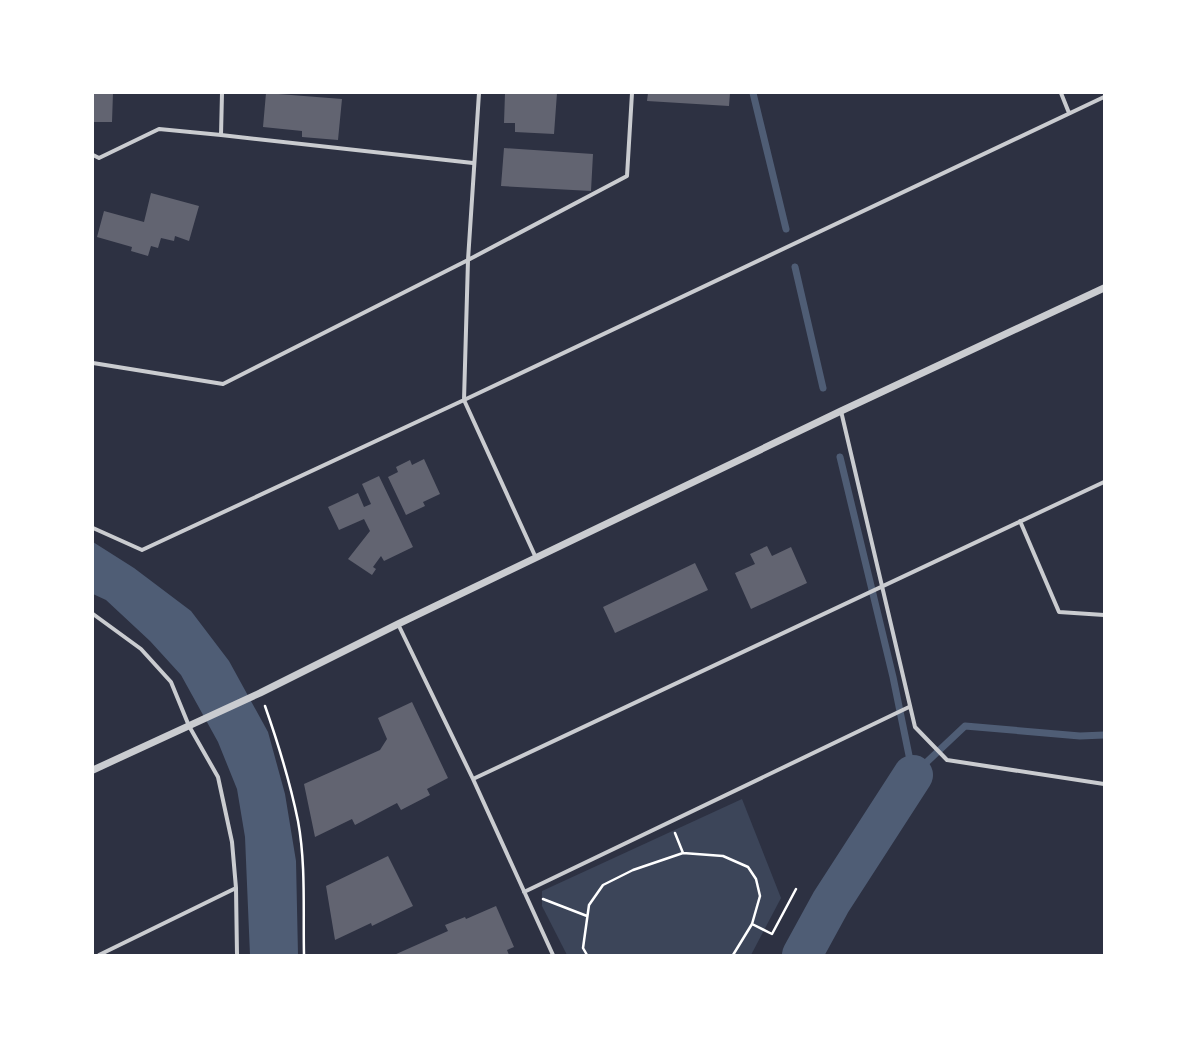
<svg xmlns="http://www.w3.org/2000/svg" width="1197" height="1048" font-family="'Asap Condensed',sans-serif">
  <style>
    .green { fill: #3c4559 }
    .water { fill: #4f5d75 }
    .lines { fill: none; stroke-linecap: round; stroke-linejoin: round }
    .stream { stroke: #4f5d75; stroke-width: 7 }
    .river { stroke: #4f5d75; stroke-width: 40 }
    .building { fill: #626471 }
    .path { stroke: #fff; stroke-width: 2.5 }
    .minor { stroke: #caccd0; stroke-width: 4 }
    .tertiary { stroke: #caccd0; stroke-width: 7 }
  </style>
  <rect width="100%" height="100%" fill="#2d3142"/>
  <path class="green" d="M742 799 781 898 751 955H567L542 906V891Z"/>
  <path class="water" d="M93 542 134 568 191 611 229 661 268 732 285 794 296 861 298 955H250L245 837 237 789 218 742 181 675 150 641 106 600 93 594Z"/>
  <g class="lines">
    <path class="stream" d="M753 93 786 229
      M795 267 823 388
      M840 457 893 677 913 775
      M913 775 965 726 1080 736 1104 735"/>
    <path class="river" d="M802 955 831 902 913 775"/>
  </g>
  <path class="building" d="M93 93H113L112 122H93Z
    M266 93 342 99 338 140 302 137V131L263 127Z
    M505 93H557L554 134 515 132V123H504Z
    M648 93H730L729 106 647 101Z
    M504 148 593 154 591 191 501 186Z
    M151 193 199 206 189 241 175 236 174 241 161 238 158 248 151 246 148 256 131 251 132 247 97 237 104 211 144 222Z
    M424 459 440 494 423 502 425 506 406 515 388 477 398 472 396 467 410 460 412 465Z
    M379 476 413 547 384 561 381 556 373 567 376 569 372 575 348 559 370 531 364 519 339 530 328 507 358 493 364 507 371 504 362 484Z
    M767 546 772 556 791 547 807 583 751 609 735 573 755 564 750 554Z
    M695 563 708 590 615 633 603 607Z
    M412 702 448 778 427 789 430 795 401 810 397 803 355 825 352 819 315 837 304 784 380 750 387 739 378 718Z
    M388 856 413 906 372 926 371 923 335 940 326 886Z
    M496 906 514 947 507 950 509 955H394L448 931 445 925 465 917 466 919Z"/>
  <g class="lines">
    <path class="path" d="M265 706C278 743 290 782 298 821 306 864 303 911 304 955
      M675 833 683 853
      M543 899 587 916
      M752 924 772 934 796 889
      M587 955 583 948 589 905 603 885 633 870 683 853 723 856 748 867 756 879 760 896 752 924 733 955"/>
    <path class="minor" d="M479 93 468 260 464 400 536 558
      M1061 93 1069 113
      M221 135 473 163
      M93 155 99 158 159 129 221 135 222 93
      M93 363 223 384 468 260 627 176 632 93
      M841 411 915 727 947 760 1104 784
      M1020 521 1059 612 1104 615
      M93 528 142 550 464 400 1104 97
      M93 614 141 649 171 682 189 726 218 777 232 842 236 888 99 955
      M398 624 473 779 553 955
      M473 779 1104 482
      M236 888 237 955
      M524 892 909 707"/>
    <path class="tertiary" d="M93 770 260 693 398 624 841 411 1104 288"/>
  </g>
  <rect width="1197" height="1048" fill="none" stroke="#ffffff" stroke-width="188"/>
</svg>
